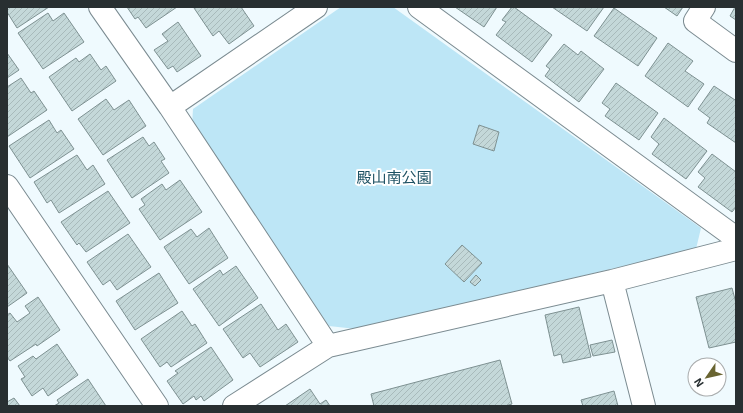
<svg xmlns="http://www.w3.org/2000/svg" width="743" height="413" font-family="'Exo 2','Noto Sans JP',sans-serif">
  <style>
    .park { fill: #bde6f6 }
    .building { fill: url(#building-hatch); stroke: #7e9192 }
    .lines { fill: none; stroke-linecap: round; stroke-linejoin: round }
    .street-casing { stroke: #7b8b91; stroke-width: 24 }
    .street { stroke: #fff; stroke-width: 22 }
    .labels { text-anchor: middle; stroke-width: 4; stroke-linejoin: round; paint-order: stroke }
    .park-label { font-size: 15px; fill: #1d5163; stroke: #fff }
  </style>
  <defs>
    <pattern id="building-hatch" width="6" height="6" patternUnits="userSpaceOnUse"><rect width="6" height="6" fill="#c4d8d9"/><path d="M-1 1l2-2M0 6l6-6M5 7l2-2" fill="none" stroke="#a8babb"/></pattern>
  </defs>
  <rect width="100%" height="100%" fill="#effafe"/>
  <path class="park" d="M341 7H393L701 228 696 249 356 329 329 326 192 126 193 109Z"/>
  <path class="building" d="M7 7H49L17 28 7 12Z
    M127 7H177L146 28 138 17 135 19Z
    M195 7H241L254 26 229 44 219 31 213 36 194 8Z
    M455 7H497L484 27Z
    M512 7H514L552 35 532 62 496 35 506 22 502 20Z
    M552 7H604L587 31Z
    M664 7H683L677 16Z
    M735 7H736V20L730 16Z
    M614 8 657 38 638 66 594 36Z
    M48 13 53 21 64 13 84 42 43 69 18 33Z
    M178 22 201 56 177 72 173 66 168 69 154 50 168 41 162 34Z
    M668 43 693 61 685 71 704 84 688 107 645 76Z
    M564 44 578 55 581 51 604 69 579 102 545 76 550 69 546 66Z
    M7 53 19 70 7 78Z
    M90 54 101 70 106 66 116 81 72 111 49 77 76 58 79 62Z
    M21 78 31 93 34 91 47 110 7 137V87Z
    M616 83 658 113 639 140 605 116 610 109 602 103Z
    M714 86 735 100 736 98V143L707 123 710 118 698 109Z
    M106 99 114 110 129 100 146 126 103 155 78 119Z
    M664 118 707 151 686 179 652 154 659 144 651 137Z
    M49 120 57 133 61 130 74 149 30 178 9 146Z
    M479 125 499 132 494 151 473 144Z
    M143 137 149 146 154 142 165 159 161 161 169 173 132 198 107 160Z
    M712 154 736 172V207L732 212 698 187 705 178 698 172Z
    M77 155 87 170 93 165 105 184 59 213 51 200 47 203 34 182Z
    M180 180 202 212 160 240 139 209 145 205 141 199 162 184 166 190Z
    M108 191 130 223 86 252 79 243 77 245 61 222Z
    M209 228 228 258 189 284 164 247 191 229 197 237Z
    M128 234 151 267 117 290 110 280 103 285 87 262Z
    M462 245 482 263 464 282 445 264Z
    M7 264 27 293 7 307Z
    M236 266 258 298 219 326 193 289 220 270 223 275Z
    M159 273 178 303 135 330 116 301Z
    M476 275 481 280 475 286 470 282Z
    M732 288 736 303V342L709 348 696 297Z
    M38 297 60 330 37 346 36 344 10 361 7 357V315L10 313 17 322 30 313 25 306Z
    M261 304 278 330 286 324 298 342 260 367 250 353 243 358 223 329Z
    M579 307 591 357 563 363 561 354 554 356 545 315Z
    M182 311 192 326 195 324 207 343 171 367 167 362 160 367 141 339Z
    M612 340 615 352 593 356 590 345Z
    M57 344 78 375 48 396 43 388 32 396 21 379 25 377 18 366 33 356 36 359Z
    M211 347 233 380 204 401 201 396 196 400 194 396 183 404 167 381 178 373 175 371Z
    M500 360 512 404 505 406H374L371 394Z
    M88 379 106 406H54L59 403 57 400Z
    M310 389 320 404 326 400 330 406H285Z
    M614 391 618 406H583L581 400Z
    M14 398 20 406H7V402Z"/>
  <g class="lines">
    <g class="street-casing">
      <path id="street" d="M100 7 170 107 328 346
        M419 7 736 238
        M704 7 695 21 736 51
        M170 107 316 7
        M7 186 157 406
        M612 281 644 406
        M234 406 328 346 612 281 736 249"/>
    </g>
    <use href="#street" class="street"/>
  </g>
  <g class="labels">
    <g class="park-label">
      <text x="394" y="183">殿山南公園</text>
    </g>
  </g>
  <rect width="743" height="413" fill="none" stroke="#282f31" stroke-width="16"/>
  <g transform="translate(707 377) rotate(236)"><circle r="19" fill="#ffffff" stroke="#a9acad"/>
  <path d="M0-3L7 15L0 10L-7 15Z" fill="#696431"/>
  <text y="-6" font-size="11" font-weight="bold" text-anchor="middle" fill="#282f31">N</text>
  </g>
</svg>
